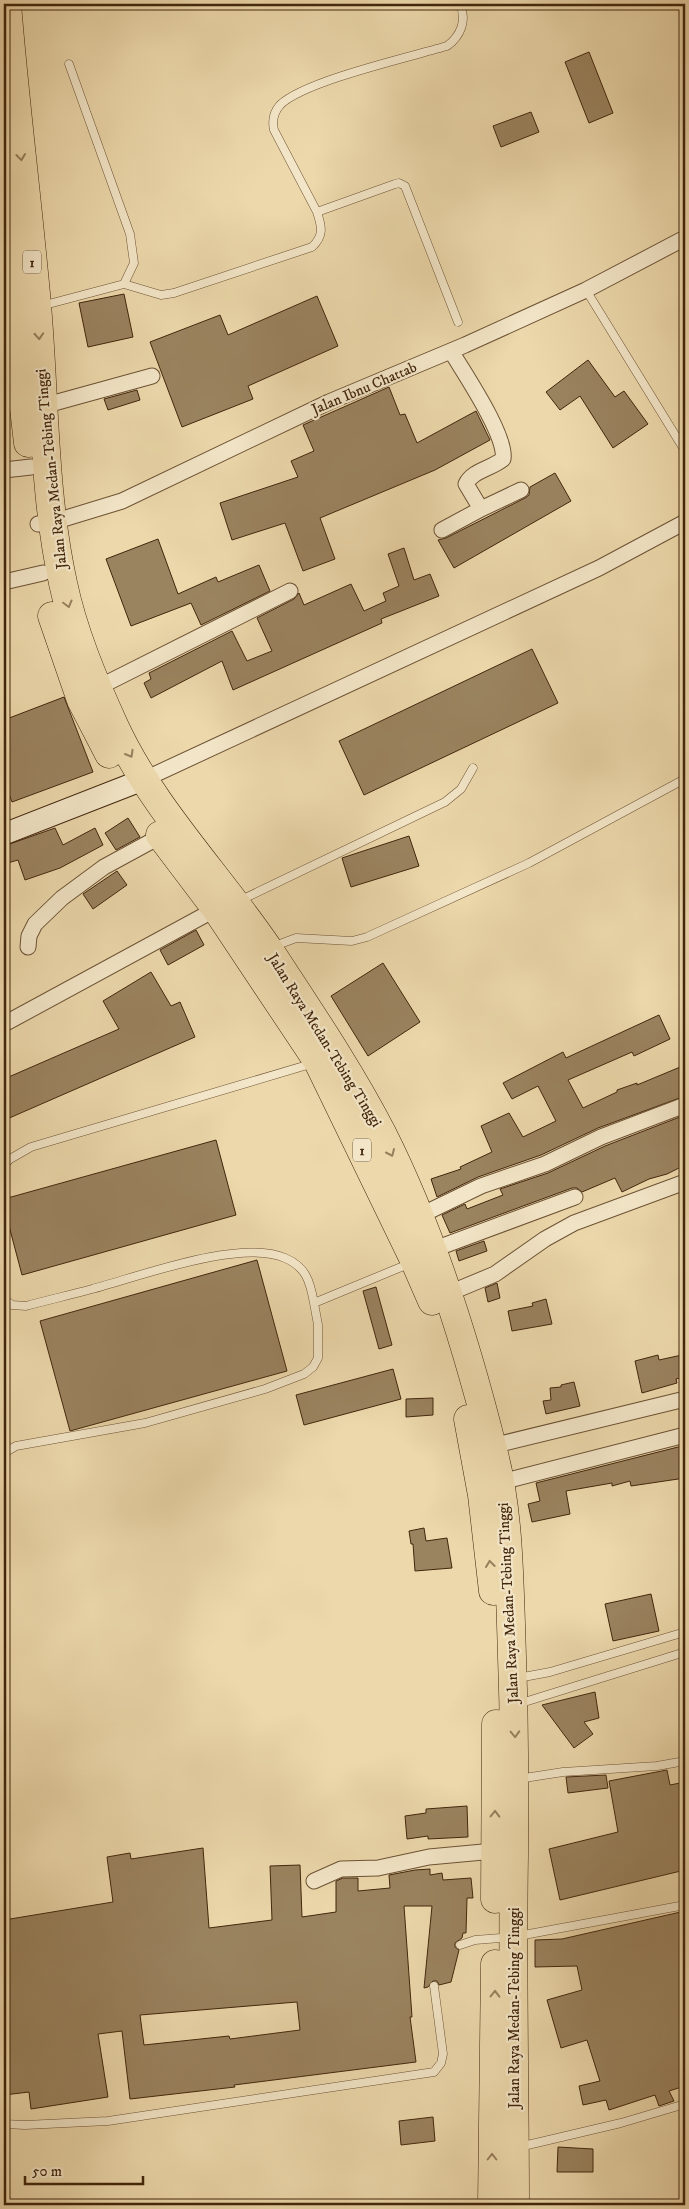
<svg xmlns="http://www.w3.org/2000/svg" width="689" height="2209" font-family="'IM FELL DW Pica',serif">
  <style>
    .building { fill: #9a835f; stroke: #42260c; fill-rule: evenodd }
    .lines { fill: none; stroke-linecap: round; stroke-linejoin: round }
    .lane-casing { stroke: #6c5234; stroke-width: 9 }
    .street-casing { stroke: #6c5234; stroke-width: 17 }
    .secondary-casing { stroke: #42260c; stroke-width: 23 }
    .highway-casing { stroke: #42260c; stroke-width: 29 }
    .lane { stroke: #f3e6c8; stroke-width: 8 }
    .street { stroke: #f3e6c8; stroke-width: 15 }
    .secondary { stroke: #f3e6c8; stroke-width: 21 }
    .highway { stroke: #ecd8ab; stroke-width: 28 }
    .oneway { stroke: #977f5c }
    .labels { text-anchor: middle; stroke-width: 4.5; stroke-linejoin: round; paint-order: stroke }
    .shield { fill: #f3e6c8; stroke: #776044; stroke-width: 1 }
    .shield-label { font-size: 14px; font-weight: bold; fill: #42260c }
    .street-label { font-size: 15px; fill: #42260c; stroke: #f3e6c8 }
  </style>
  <rect width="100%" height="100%" fill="#ecd8ab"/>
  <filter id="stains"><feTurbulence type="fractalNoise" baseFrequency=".004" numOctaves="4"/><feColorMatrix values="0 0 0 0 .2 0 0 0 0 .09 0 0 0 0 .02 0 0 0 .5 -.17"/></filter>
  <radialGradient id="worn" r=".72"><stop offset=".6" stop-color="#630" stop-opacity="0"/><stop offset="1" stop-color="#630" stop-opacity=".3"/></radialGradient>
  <path class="building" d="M589 52 613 113 589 123 565 62Z
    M531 112 539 132 501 147 493 126Z
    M124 294 133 337 88 347 79 303Z
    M317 296 338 346 248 386 253 399 182 427 150 342 220 315 228 335Z
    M588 360 615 397 624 391 648 424 613 448 580 396 560 410 546 392Z
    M389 387 400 415 405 414 417 443 476 411 490 440 435 470 320 518 335 559 303 571 285 523 232 540 220 503 298 477 291 461 314 451 303 425Z
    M137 390 140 400 108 410 104 399Z
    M555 473 571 501 454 568 438 540 446 538 525 498 529 495 530 487Z
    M158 539 178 594 216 577 218 582 259 565 270 591 201 625 191 603 131 626 106 559Z
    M404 548 414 580 430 574 439 596 381 619 382 623 233 690 222 661 151 698 144 683 151 679 149 673 232 631 247 661 272 651 257 618 294 599 299 593 304 605 351 584 364 611 386 601 383 593 399 586 388 554Z
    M532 649 558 703 364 795 339 741Z
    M64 697 93 772 12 802 4 781V720Z
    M128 818 140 837 116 850 105 833Z
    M55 828 63 845 95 828 103 845 60 868 25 880 18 860 4 864V846Z
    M409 836 419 866 351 887 342 858Z
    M117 871 127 885 93 909 83 894Z
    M196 930 204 945 168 965 160 950Z
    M383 963 420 1022 368 1056 331 996Z
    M151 972 171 1006 180 1002 195 1037 7 1119 4 1111V1079L119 1029 103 1001Z
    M659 1015 670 1039 634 1056 632 1052 568 1080 583 1108 617 1092V1090L637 1083V1085L685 1065V1096L598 1128 541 1155 478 1177 437 1197 431 1179 461 1169 460 1167 492 1152 481 1126 509 1113 523 1137 556 1121 538 1086 512 1099 503 1083 563 1052 566 1058Z
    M685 1115V1165L667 1174 649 1179 622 1192 615 1178 582 1192 577 1188H572L450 1233 442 1215 465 1204 467 1209 503 1195 500 1189 548 1173 605 1146Z
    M216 1140 236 1215 22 1275 4 1207V1199Z
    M484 1241 487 1251 459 1261 456 1251Z
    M257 1260 287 1371 70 1431 40 1321Z
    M497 1283 500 1298 488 1302 485 1288Z
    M376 1287 392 1345 379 1349 363 1291Z
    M546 1299 552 1324 512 1331 508 1311 533 1306 532 1303Z
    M658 1355 659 1360 682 1355 685 1377 676 1379 677 1383 642 1393 635 1361Z
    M393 1369 401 1399 304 1425 296 1395Z
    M574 1382 580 1406 546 1414 543 1401 551 1400 550 1388 561 1387V1385Z
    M433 1398V1415L406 1417V1399Z
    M682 1446 685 1463V1478L631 1486 630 1481 612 1486V1483L566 1491 570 1514 532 1522 528 1504 540 1501 536 1483Z
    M424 1528 426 1541 447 1538 452 1568 415 1571 413 1544H411L409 1531Z
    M651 1594 659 1631 613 1641 605 1604Z
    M595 1692 599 1718 584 1722 593 1734 574 1748 542 1705Z
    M667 1770 670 1785 685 1782V1870L560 1900 549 1849 618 1832 609 1781Z
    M606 1775 608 1788 568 1793 566 1777Z
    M467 1806 468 1837 428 1839V1836L407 1839 405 1816 426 1813V1809Z
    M203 1848 209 1928 272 1920 270 1866 300 1865 302 1917 336 1912V1881L343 1878H358V1891L390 1888 389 1875 415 1870 430 1869V1875L442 1873 443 1880 471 1878 473 1898H467L466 1933H463L462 1938 455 1943V1947L459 1950 451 1982 439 1985 437 1981H433L428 1987 424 1988 432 1906H404L412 2017H410L416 2062 234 2085 235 2087 130 2099 122 2031 98 2034 108 2097 31 2109 29 2092 4 2095V1920L113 1902 107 1857 130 1853 131 1859ZM297 2002 300 2030 230 2039 229 2036 144 2045 140 2015Z
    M685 1911V2086L669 2091 674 2101 659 2106 655 2095 609 2110 606 2100 583 2105 579 2086 600 2081 587 2040 561 2048 547 2000 582 1990 577 1966 535 1967V1940L562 1939Z
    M433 2117 435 2141 401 2145 399 2121Z
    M558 2147 593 2149V2172H557Z"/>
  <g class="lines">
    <g class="lane-casing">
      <path id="lane" d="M69 64 130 234 134 263 124 284
        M317 212 395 184 399 183 405 186 458 322
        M586 290 685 451
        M41 306 124 284 161 295 174 293 312 247C324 236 322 227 317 212L274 130C272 121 273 113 280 105 304 81 410 57 447 46 461 36 467 20 460 4
        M239 901 445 802 461 789 473 768
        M272 947 296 938 352 941 367 937 529 863 681 781
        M4 1165 10 1159 31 1147 314 1063
        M4 1299 12 1305 26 1306C48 1300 70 1295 92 1289 138 1277 241 1238 285 1258 306 1267 310 1281 314 1303L411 1263
        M4 1453 16 1446 145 1423 265 1389 304 1374 313 1367 318 1358V1325L314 1303
        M518 1678 550 1672 685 1632
        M518 1704 685 1652
        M518 1779 563 1772 657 1766 685 1761
        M460 1945 475 1940 513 1937 685 1905
        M4 2124 25 2125 108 2121 434 2072 441 2063 443 2054 434 1986
        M519 2147 621 2123 685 2104"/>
    </g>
    <g class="street-casing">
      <path id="street" d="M43 406 152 376
        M4 470 31 467
        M481 509 521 490
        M38 524 53 522 122 501 329 402 465 345 586 290 685 238
        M442 530 481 509 466 484C473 470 491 469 503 459 507 436 464 373 451 351
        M4 582 43 573
        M99 687 290 591
        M145 779 599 568 685 522
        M28 947 29 936 35 924 62 898 104 867 161 836
        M4 1024 216 909
        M419 1216 481 1186 545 1164 601 1137 685 1105
        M432 1250 575 1197
        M447 1294 495 1274 545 1239 574 1223 685 1182
        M492 1446 685 1399
        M501 1482 685 1435
        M314 1881 341 1869 378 1868 429 1857 494 1851"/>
    </g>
    <g class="secondary-casing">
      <path id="secondary" d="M4 834 145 779"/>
    </g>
    <g class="highway-casing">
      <path id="highway" d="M7 4C15 104 28 204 37 305 45 397 43 492 63 583 73 631 93 679 114 725 153 810 221 877 272 954 310 1012 350 1071 382 1133 432 1232 466 1342 493 1450 508 1507 509 1565 511 1624 514 1701 515 1779 514 1856 512 1973 515 2089 515 2205
        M6 187 17 348 28 443
        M52 616 81 700 109 754
        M160 835 216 909 318 1062 415 1262 432 1301
        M468 1419 482 1495 493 1591
        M495 1899 496 1724
        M492 2205 495 1964"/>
    </g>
    <use href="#lane" class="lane"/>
    <use href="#street" class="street"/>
    <use href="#secondary" class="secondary"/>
    <use href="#highway" class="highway"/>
  </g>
  <defs><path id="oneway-chevron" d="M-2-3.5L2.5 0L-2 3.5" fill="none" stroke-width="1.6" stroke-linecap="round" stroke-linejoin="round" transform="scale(1.25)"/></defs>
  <g class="oneway">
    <use href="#oneway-chevron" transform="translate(21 157) rotate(84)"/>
    <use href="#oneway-chevron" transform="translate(39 336) rotate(87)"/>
    <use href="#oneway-chevron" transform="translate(68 604) rotate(75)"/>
    <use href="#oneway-chevron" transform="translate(130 754) rotate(60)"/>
    <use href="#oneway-chevron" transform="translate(391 1153) rotate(66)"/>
    <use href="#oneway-chevron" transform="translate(490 1564) rotate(-97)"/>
    <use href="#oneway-chevron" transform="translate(515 1734) rotate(88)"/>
    <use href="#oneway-chevron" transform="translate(495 1814) rotate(-89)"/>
    <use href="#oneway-chevron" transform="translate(495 1994) rotate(-89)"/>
    <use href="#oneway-chevron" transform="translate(492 2157) rotate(-90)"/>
  </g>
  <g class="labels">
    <g class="shield">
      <rect x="23" y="250.5" width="18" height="23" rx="4"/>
      <rect x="353" y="1138.5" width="18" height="23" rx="4"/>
    </g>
    <g class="shield-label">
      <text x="32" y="267">1</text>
      <text x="362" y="1155">1</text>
    </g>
    <g class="street-label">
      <text transform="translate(364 388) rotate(-23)" y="5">Jalan Ibnu Chattab</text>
      <text transform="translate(51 469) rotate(-96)" y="5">Jalan Raya Medan-Tebing Tinggi</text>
      <text transform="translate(325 1040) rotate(58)" y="5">Jalan Raya Medan-Tebing Tinggi</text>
      <text transform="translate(508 1603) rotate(-93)" y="5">Jalan Raya Medan-Tebing Tinggi</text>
      <text transform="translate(514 2008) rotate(-90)" y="5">Jalan Raya Medan-Tebing Tinggi</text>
    </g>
  </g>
  <rect width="689" height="2209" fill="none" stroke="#ecd8ab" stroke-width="20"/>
  <rect x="5" y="5" width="679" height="2199" fill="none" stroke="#42260c" stroke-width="2.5"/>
  <rect x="10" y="10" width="669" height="2189" fill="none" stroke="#42260c"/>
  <path d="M25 2176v8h118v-8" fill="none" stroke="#42260c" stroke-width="2.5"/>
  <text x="32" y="2176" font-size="15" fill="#42260c" stroke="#f3e6c8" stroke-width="4" paint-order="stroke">50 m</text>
  <rect width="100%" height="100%" filter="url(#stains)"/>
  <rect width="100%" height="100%" fill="url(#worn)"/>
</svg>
